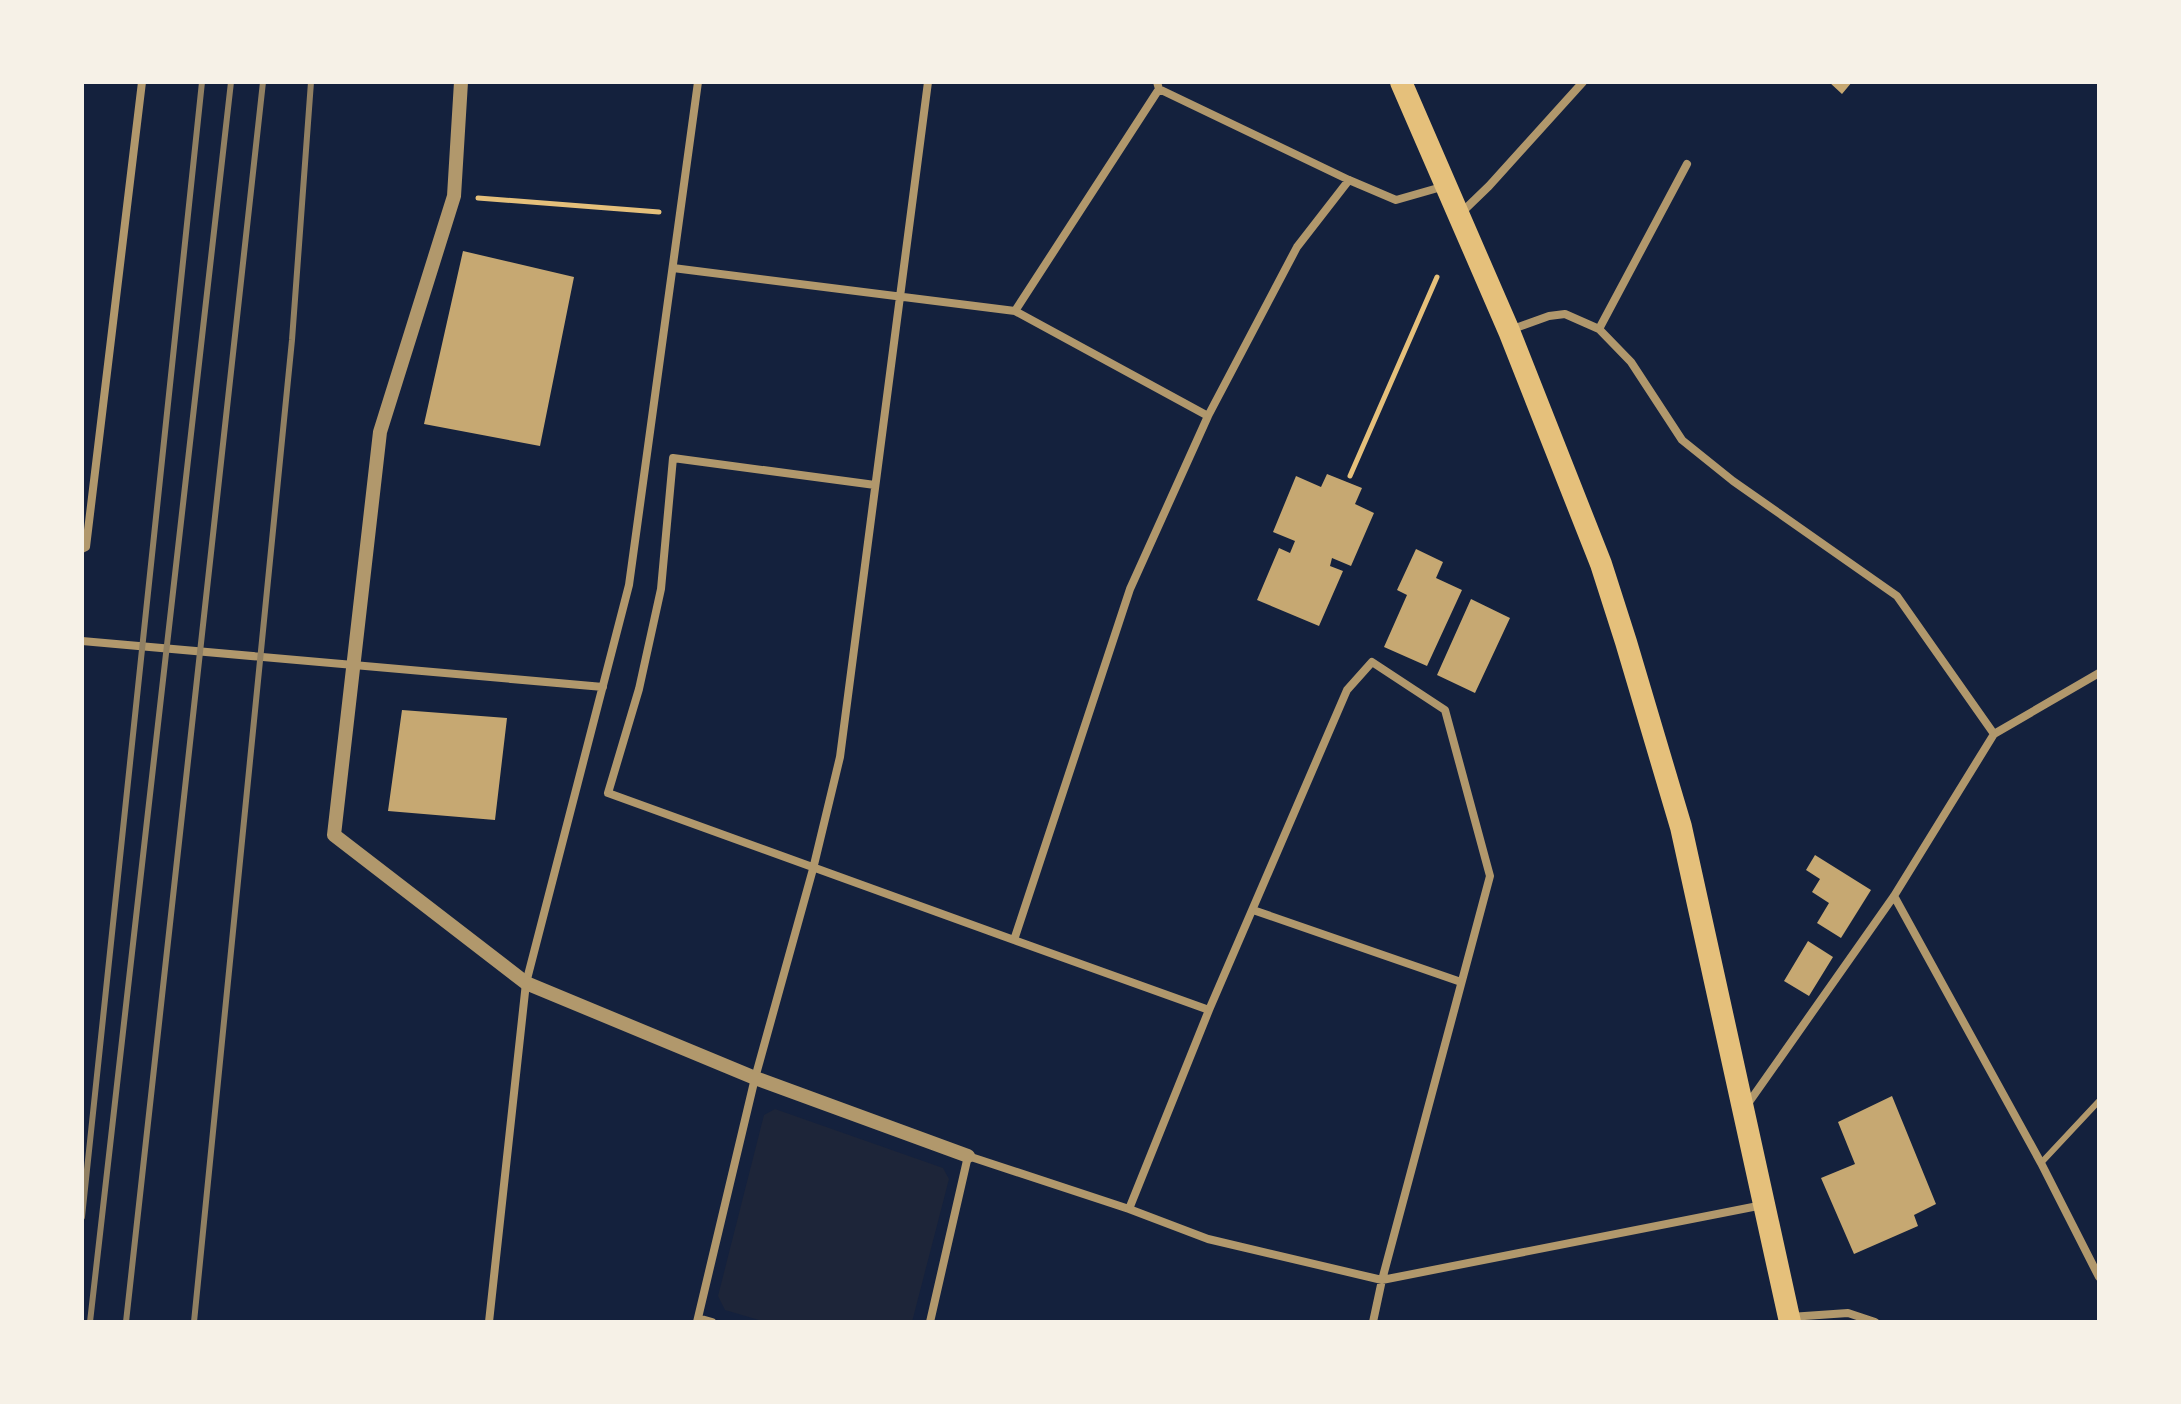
<svg xmlns="http://www.w3.org/2000/svg" width="2181" height="1404" font-family="'IBM Plex Sans',sans-serif">
  <style>
    .green { fill: #1d2539 }
    .building { fill: #c6a872 }
    .lines { fill: none; stroke-linecap: round; stroke-linejoin: round }
    .path { stroke: #e5c07b; stroke-width: 5 }
    .service { stroke: #b1986c; stroke-width: 6 }
    .minor { stroke: #b1986c; stroke-width: 8 }
    .tertiary { stroke: #b1986c; stroke-width: 14 }
    .trunk { stroke: #e5c07b; stroke-width: 22 }
    .rail { stroke: #918062; stroke-width: 6 }
  </style>
  <rect width="100%" height="100%" fill="#14213d"/>
  <path class="green" d="M775 1109 943 1168 949 1179 912 1322H766L725 1310 718 1296 764 1115Z"/>
  <path class="building" d="M1829 82H1852L1842 94Z
    M463 251 574 277 540 446 424 424Z
    M1327 474 1362 488 1355 504 1374 513 1351 566 1332 558 1330 566 1343 571 1319 626 1257 600 1279 548 1290 553 1295 541 1273 532 1296 476 1321 487Z
    M1416 549 1443 562 1436 578 1462 590 1427 666 1384 647 1407 595 1397 590Z
    M1471 599 1510 618 1475 693 1437 675Z
    M402 710 507 718 495 820 388 811Z
    M1815 855 1871 890 1841 938 1817 923 1829 903 1812 892 1820 879 1806 870Z
    M1808 941 1833 957 1809 996 1784 981Z
    M1892 1096 1936 1204 1914 1215 1918 1226 1854 1254 1821 1178 1855 1164 1838 1122Z"/>
  <g class="lines">
    <path class="path" d="M478 198 659 212
      M1350 476 1437 277"/>
    <path class="service" d="M2041 1163 2099 1101"/>
    <path class="minor" d="M1157 82 1159 89 1349 180 1396 200 1445 186
      M1460 214 1489 186 1583 82
      M673 268 1015 311 1208 416 1130 589 1014 940 1209 1010 1129 1209 968 1156 930 1322
      M1015 311 1159 89
      M1599 329 1687 164
      M1510 330 1549 316 1565 314 1599 329 1631 362 1682 440 1733 481 1897 596 1994 734
      M1208 416 1297 247 1349 180
      M875 485 673 458 661 589 639 689 608 793 1014 940
      M82 549 86 547 142 82
      M82 641 603 687
      M1894 896 2041 1163 2099 1277
      M1253 910 1461 982
      M1209 1010 1347 690 1372 662 1445 710 1490 876 1382 1280 1373 1322
      M1747 1105 1894 896 1994 734 2099 673
      M1129 1209 1208 1239 1382 1280 1763 1205
      M1790 1317 1848 1313 1875 1322
      M698 1318 712 1322
      M489 1322 526 983 629 585 698 82
      M697 1322 755 1078 813 869 840 757 928 82"/>
    <path class="tertiary" d="M461 82 454 196 380 432 334 835 526 983 755 1078 968 1156"/>
    <path class="trunk" d="M1401 82 1509 331 1601 564 1626 642 1681 827 1790 1322"/>
    <path class="rail" d="M82 1217 202 82
      M90 1322 231 82
      M126 1322 263 82
      M194 1322 292 340 311 82"/>
  </g>
  <rect width="2181" height="1404" fill="none" stroke="#f6f1e7" stroke-width="168"/>
</svg>
